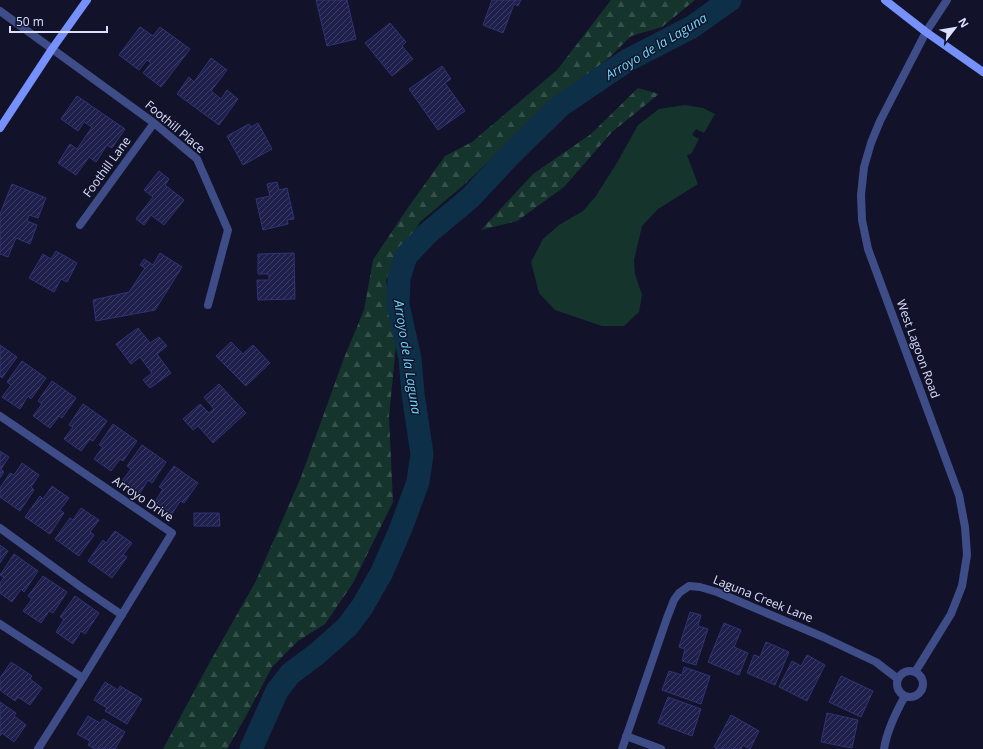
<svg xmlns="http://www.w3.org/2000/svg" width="983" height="749" font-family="'Open Sans',sans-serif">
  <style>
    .green { fill: #15342c }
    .forest { fill: url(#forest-firs) }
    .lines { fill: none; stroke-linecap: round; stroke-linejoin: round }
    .river { stroke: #0d3048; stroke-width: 23 }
    .building { fill: url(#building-hatch); stroke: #313376 }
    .minor { stroke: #3e4c88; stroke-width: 8 }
    .tertiary { stroke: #3e4c88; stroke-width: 8 }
    .secondary { stroke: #7691fb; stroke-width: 8 }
    .labels { text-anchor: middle; stroke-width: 3; stroke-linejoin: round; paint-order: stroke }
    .street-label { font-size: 12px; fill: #dce0fe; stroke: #12132a }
    .water-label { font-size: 13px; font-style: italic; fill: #6ddafb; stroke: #12132a }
  </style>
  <defs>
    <pattern id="forest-firs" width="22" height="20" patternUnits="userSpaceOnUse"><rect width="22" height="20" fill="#15342c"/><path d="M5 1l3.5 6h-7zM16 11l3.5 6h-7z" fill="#36514c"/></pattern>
    <pattern id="building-hatch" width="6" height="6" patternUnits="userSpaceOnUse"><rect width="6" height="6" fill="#1e1f4b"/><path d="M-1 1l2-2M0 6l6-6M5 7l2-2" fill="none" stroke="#3e3f66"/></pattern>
  </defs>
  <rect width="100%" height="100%" fill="#12132a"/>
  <path class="green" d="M685 105 703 108 715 114 704 133 696 129 692 135 699 139 691 154 687 155 698 184 658 209 642 226 634 260 635 274 642 295 639 312 624 326H602L555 310 539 293 531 262 543 239 559 225 583 211 596 196 618 161 638 125 659 109Z"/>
  <path class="forest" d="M611 0H695L662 27 631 36 608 59 556 97 465 184 420 222 386 280 396 346 389 416 393 502 353 583 325 624 298 641 272 667 245 718 227 749H163L211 660 256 581 301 477 344 358 364 310 373 260 407 209 445 156 472 142 557 70Z
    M638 88 659 94 612 132 564 187 517 221 481 230 533 174 591 134Z"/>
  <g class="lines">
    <path class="river" d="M251 749 277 691 290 674 318 653 347 627 362 607 382 572 401 528 418 482 422 454 413 394 410 358 398 305 399 278 406 256 428 233 470 198 510 155 560 106 628 60 692 27 730 0"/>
  </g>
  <path class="building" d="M316 0H347L356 39 327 46Z
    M492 0H521L518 6 514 4 503 33 483 25Z
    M390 23 406 42 402 46 413 59 392 76 365 43Z
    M140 27 153 36 160 27 190 49 161 87 143 73 151 63 147 60 139 70 119 55Z
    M211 58 227 70 211 91 221 99 227 90 238 99 219 125 177 94 189 77 194 82Z
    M442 66 451 79 445 83 465 111 438 130 409 89Z
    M77 96 125 129 112 148 107 145 96 162 89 157 76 175 58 163 70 144 77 149 92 127 84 122 78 131 61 119Z
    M258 123 272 149 243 165 227 136 249 124 251 127Z
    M159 171 169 179 165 185 184 200 164 225 151 215 144 225 136 219 153 197 144 190Z
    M277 182 279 190 287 188 294 219 287 220 288 224 263 230 256 199 270 196 267 184Z
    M12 184 46 198 38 218 29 215 27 221 37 225 30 244 16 238 8 257 0 254V214Z
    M56 251 77 263 67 282 61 279 54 292 29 278 43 254 51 259Z
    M160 253 182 267 155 310 96 321 93 300 129 292 145 268 140 265 144 259 153 265Z
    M294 253 295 299 258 300 257 280H269V274H258V254Z
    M138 328 150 343 159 337 167 346 157 354 171 373 150 388 143 380 152 373 140 357 131 364 116 344Z
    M231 342 243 354 253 345 270 363 246 386 216 356Z
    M0 345 17 357 2 378 0 376Z
    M22 361 46 378 31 399 28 396 20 409 2 397 11 385 7 382Z
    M52 381 76 398 62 418 59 416 50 428 33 416 42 404 38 401Z
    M219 384 246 413 213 443 198 426 193 430 183 419 200 404 209 413 214 409 204 397Z
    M83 404 107 421 93 441 90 439 81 451 64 439 73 427 69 425Z
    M113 424 137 441 123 461 120 459 111 471 94 459 103 447 99 445Z
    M142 445 166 462 152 483 148 480 140 493 122 481 131 469 127 466Z
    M0 451 9 457 1 469 4 472 0 478Z
    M22 463 39 475 31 487 34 490 20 511 0 497V488L10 473 14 475Z
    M174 466 198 483 184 503 180 501 172 514 155 502 163 489 159 487Z
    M52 486 69 498 60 510 64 513 50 534 25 517 40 496 43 499Z
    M81 508 99 520 90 532 94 535 79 556 55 539 70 518 73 520Z
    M194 513H219L220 526H194Z
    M115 531 132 543 123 555 127 557 112 578 88 561 103 540 106 543Z
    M0 545 8 551 0 563Z
    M14 554 38 571 24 592 21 589 12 602 0 593V583L4 577 0 575Z
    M43 576 67 592 53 613 49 611 41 623 23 611 32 599 28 596Z
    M75 596 99 613 85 634 81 631 73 644 56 632 64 619 60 617Z
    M690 612 701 615 698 626 708 629 696 665 682 661 685 649 679 647Z
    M724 623 741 630 734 647 748 653 739 675 708 662Z
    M766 642 789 652 775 685 747 673 754 655 760 657Z
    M807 655 825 665 807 701 779 687 792 661 801 666Z
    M11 662 32 676 30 679 42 688 30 705 18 697 15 701 0 690V678Z
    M684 667 710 676 701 704 662 690 669 671 682 675Z
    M841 676 873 691 861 717 829 702Z
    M105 682 118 690 120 686 142 699 127 724 105 711 107 708 94 700Z
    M668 697 701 709 692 736 658 723Z
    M0 702 16 713 14 716 26 725 14 742 2 733 0 736Z
    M827 713 858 720 852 748 821 742Z
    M731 715 759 731 750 749 743 745 741 749H718L714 747Z
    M88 716 100 723 103 719 125 732 115 749H95L88 745 90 741 77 734Z"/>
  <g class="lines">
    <path class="minor" d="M0 11 154 123 197 159 228 230 208 305
      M926 32 947 0
      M80 225 154 123
      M0 416 172 533 83 678 38 749
      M0 528 81 587 122 615
      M0 624 83 678
      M626 736 661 749
      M622 749 667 618 674 600 679 593 689 586 700 587 717 592 790 623 823 637 876 662 898 679"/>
    <path class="tertiary" d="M897 684a13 13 0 1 1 26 0a13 13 0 1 1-26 0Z
      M915 672 922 661 951 614 962 586 967 555 965 527 959 495 868 249 862 220 861 195 864 167 871 143 880 121 926 32
      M884 749C887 730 896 712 905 696"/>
    <path class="secondary" d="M885 0 926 32 983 72
      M0 128 52 49 87 0"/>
  </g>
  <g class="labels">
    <g class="street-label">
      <text transform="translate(175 127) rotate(40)" y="4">Foothill Place</text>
      <text transform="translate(107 167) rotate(-54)" y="4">Foothill Lane</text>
      <text transform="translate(918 349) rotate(70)" y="4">West Lagoon Road</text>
      <text transform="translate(143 499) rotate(34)" y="4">Arroyo Drive</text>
      <text transform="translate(763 599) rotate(22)" y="4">Laguna Creek Lane</text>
    </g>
    <g class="water-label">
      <text transform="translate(656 46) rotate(-31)" y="5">Arroyo de la Laguna</text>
      <text transform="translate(408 357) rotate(81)" y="5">Arroyo de la Laguna</text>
    </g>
  </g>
  <g transform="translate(955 28) rotate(59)" stroke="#12132a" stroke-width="3" paint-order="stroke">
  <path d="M0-3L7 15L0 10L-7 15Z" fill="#dce0fe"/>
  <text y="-6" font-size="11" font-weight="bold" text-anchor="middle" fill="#dce0fe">N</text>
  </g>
  <path d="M10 26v6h97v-6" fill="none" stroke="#dce0fe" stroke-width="2"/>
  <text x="16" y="26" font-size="12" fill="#dce0fe" stroke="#12132a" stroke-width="3" paint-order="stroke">50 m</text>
</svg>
